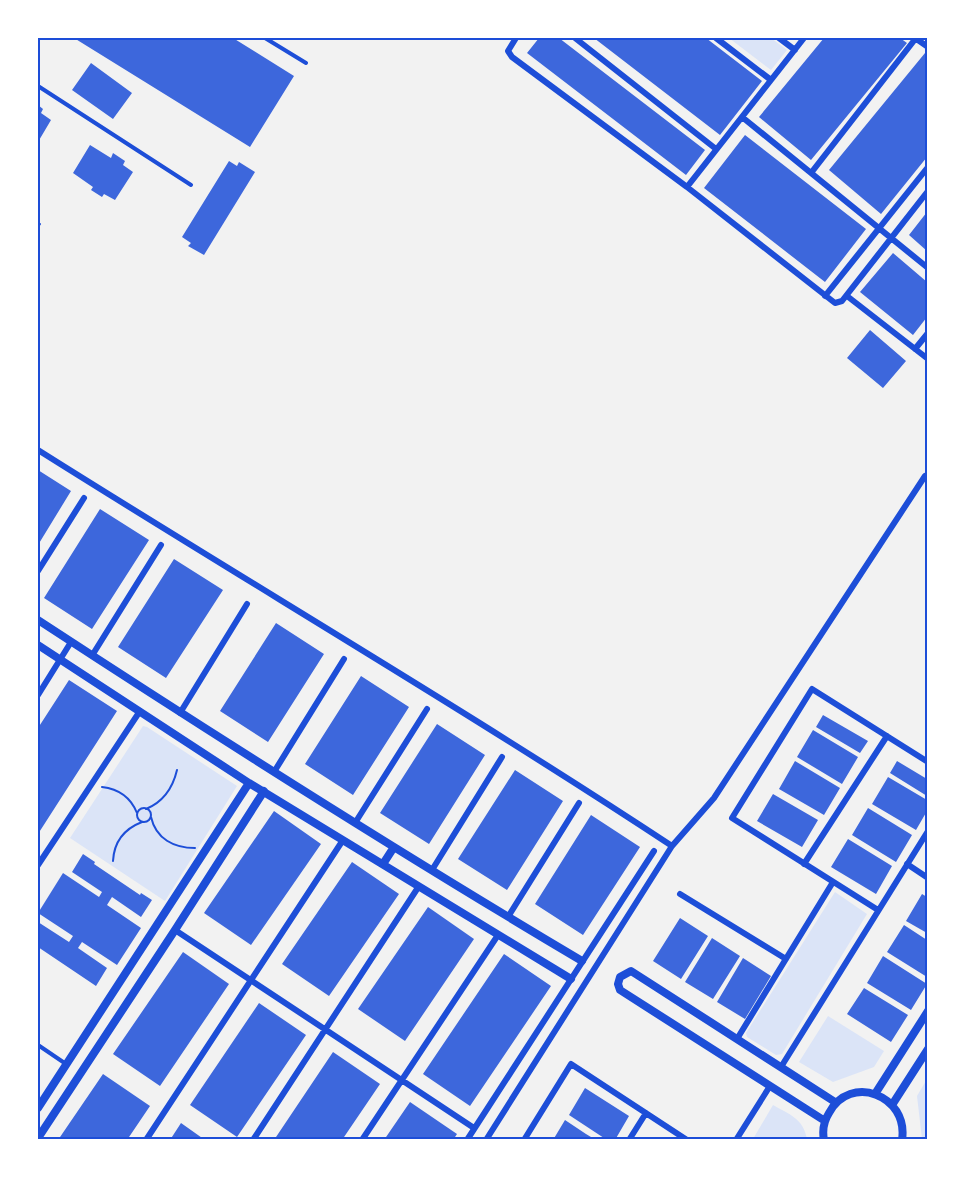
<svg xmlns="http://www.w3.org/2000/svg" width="965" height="1177" font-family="'DejaVu Sans',sans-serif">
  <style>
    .green { fill: #dbe4f7 }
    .building { fill: #3d67dc }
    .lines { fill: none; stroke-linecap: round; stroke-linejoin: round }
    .path { stroke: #1d4ed8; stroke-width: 2 }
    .service { stroke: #1d4ed8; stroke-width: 4 }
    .minor { stroke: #1d4ed8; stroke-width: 6 }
    .tertiary { stroke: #1d4ed8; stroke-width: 8 }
    .neatline { fill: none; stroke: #1d4ed8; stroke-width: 2 }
  </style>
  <rect width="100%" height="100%" fill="#f2f2f2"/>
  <path class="green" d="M729 38H771L787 50 771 70Z
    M143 726 147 727 237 786 165 901 70 838Z
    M835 892 867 914 782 1054 776 1055 747 1037 746 1033Z
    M828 1016 884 1051 874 1067 833 1082 799 1062Z
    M927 1079V1139H922L917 1096Z
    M773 1105C790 1115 803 1118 807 1139H753Z"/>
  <path class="building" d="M74 38H233L294 76 250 147Z
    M539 38H559L705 150 686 175 527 53Z
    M594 38H706L762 81 720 135Z
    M824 38H900L907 43 811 160 759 117Z
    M925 53 927 56V157L881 214 829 170Z
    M91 63 132 93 113 119 72 90Z
    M38 105 43 109 41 113 51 120 38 142Z
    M745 135 866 229 825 282 704 188Z
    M90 145 111 158 113 153 125 161 123 165 133 172 115 200 104 194 102 197 91 190 93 187 73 173Z
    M229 161 237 166 239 162 255 172 204 255 188 246 191 243 182 237Z
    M927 212V251L909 235Z
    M893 253 927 282V317L913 335 860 292Z
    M870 330 906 361 883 388 847 358Z
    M38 470 71 491 38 545Z
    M100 509 149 540 92 629 44 598Z
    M174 559 223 590 166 678 118 647Z
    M276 623 324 654 268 742 220 711Z
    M361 676 409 707 353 795 305 764Z
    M69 680 117 711 38 834V728Z
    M823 715 868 741 860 753 816 727Z
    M437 724 485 755 429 844 380 813Z
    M813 730 858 757 842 784 797 757Z
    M795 761 840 788 824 815 779 789Z
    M897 761 927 779V796L890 773Z
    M515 770 563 801 507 890 458 859Z
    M888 777 927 800V811L916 830 872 804Z
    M773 794 818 820 802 847 757 821Z
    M868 808 912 835 896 862 852 835Z
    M274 811 321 844 251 945 204 913Z
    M591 815 640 847 583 935 535 904Z
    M848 839 892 866 876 894 831 867Z
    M83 854 95 862 94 864 140 895 141 893 152 900 141 917 112 897 107 905 141 928 117 965 82 942 78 948 107 968 96 986 38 947V922L69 942 73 936 38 913 63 873 99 897 102 892 72 872Z
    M352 862 399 894 329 996 282 964Z
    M922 894 927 897V933L906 921Z
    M428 907 474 939 405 1041 358 1009Z
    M680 918 708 936 681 979 653 961Z
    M904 925 927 940V977L887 952Z
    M712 938 740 956 713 999 685 982Z
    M183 952 229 984 160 1086 113 1054Z
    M504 954 551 986 470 1106 423 1074Z
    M883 956 927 984 911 1010 867 983Z
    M743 958 771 976 745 1019 717 1002Z
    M864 988 908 1015 891 1042 847 1014Z
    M259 1003 306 1035 237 1137 190 1105Z
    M333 1052 380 1084 342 1140H274Z
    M103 1074 150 1106 127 1140H58Z
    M585 1088 629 1116 615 1140H607L569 1115Z
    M410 1102 457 1134 453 1140H384Z
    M565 1120 586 1134 596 1140H553Z
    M181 1123 205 1140H170Z"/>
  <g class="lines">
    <path class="path" d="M38 227 40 224
      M102 787C119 789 131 798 137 813
      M137 815a7 7 0 1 1 14 0a7 7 0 1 1-14 0Z
      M146 809C163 802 173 787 177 770
      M151 817C156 839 174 848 195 848
      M113 861C114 842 124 829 142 822"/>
    <path class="service" d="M265 38 306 63
      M38 86 191 185
      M38 1045 66 1064"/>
    <path class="minor" d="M516 38 508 51 512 57 687 187 835 303 842 301 928 191
      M575 38 716 149
      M716 38 771 80
      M779 38 795 50
      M915 38 928 47
      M742 117 928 268
      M811 173 916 38
      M687 187 804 38
      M825 296 928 167
      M847 296 928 359
      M915 349 928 333
      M38 450C249 583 464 709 672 846
      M38 571 84 498
      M93 654 161 545
      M38 695 71 642
      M180 713 247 604
      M274 772 344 659
      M355 823 427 709
      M804 864 887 736
      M907 864 928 878
      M38 865 140 711
      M432 870 502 757
      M680 894 786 959
      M878 910 732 818 812 689 928 762
      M508 917 579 803
      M175 930 474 1128
      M737 1039 833 882
      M781 1067 928 831
      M146 1140 343 840
      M253 1140 419 886
      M362 1140 498 935
      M467 1140 654 851
      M486 1140 672 846 714 798 925 476
      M524 1140 571 1064 687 1140
      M629 1140 646 1113
      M736 1140 770 1086"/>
    <path class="tertiary" d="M38 620C217 737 398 852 582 961
      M38 645 249 783 571 979
      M383 864 394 847
      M875 1094 928 1011
      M892 1105 928 1049
      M38 1108 249 783
      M825 1121 620 990 618 984 620 977 631 971 835 1102
      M38 1138 175 930 264 791
      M824 1140C822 1130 824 1121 829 1113 850 1073 909 1095 902 1140"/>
  </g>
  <rect width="965" height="1177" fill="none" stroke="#ffffff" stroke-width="78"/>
  <rect x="39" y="39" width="887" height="1099" class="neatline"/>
</svg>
